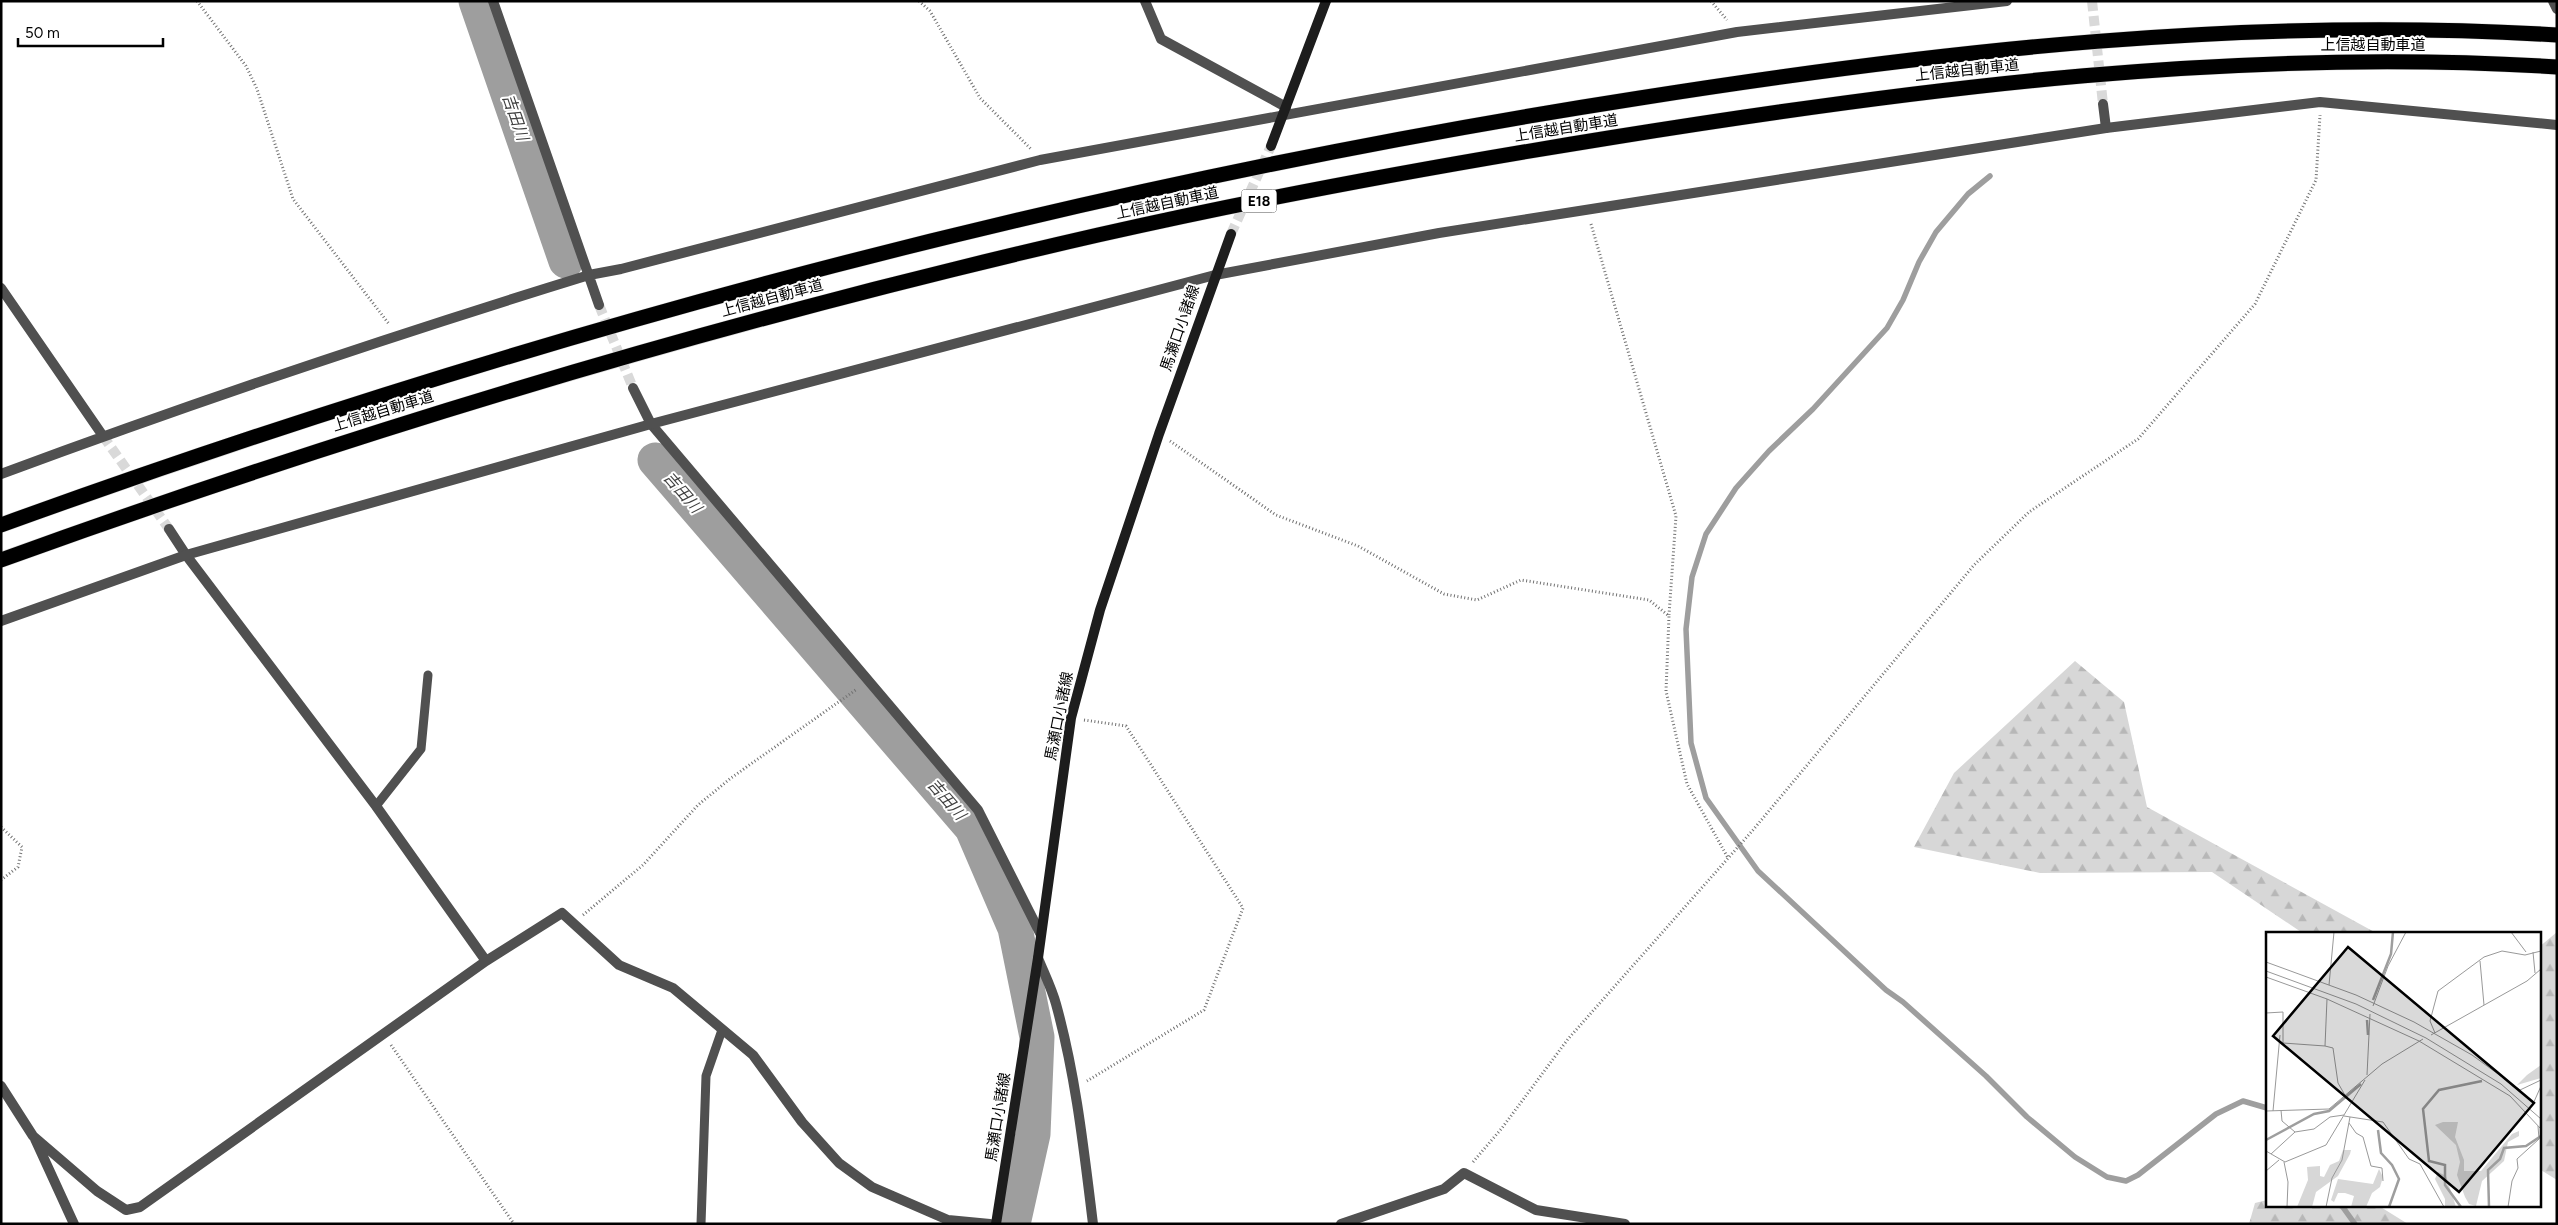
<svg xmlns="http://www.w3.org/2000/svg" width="2558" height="1225" font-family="Figtree,'Noto Sans JP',sans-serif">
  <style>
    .forest { fill: url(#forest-firs) }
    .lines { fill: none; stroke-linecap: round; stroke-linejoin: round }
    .stream { stroke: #9e9e9e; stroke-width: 5.5 }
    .river { stroke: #9e9e9e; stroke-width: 35 }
    .minor-tunnel { stroke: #d9d9d9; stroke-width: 10; stroke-dasharray: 10 5; stroke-linecap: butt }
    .secondary-tunnel { stroke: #d9d9d9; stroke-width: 10; stroke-dasharray: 10 5; stroke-linecap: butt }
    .motorway-casing { stroke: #dbdbdb; stroke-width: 16 }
    .path { stroke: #727272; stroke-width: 3; stroke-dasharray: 1 2.5; stroke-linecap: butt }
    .service { stroke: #505050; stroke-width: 9 }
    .minor { stroke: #505050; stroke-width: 10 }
    .tertiary { stroke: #505050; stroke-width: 10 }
    .secondary { stroke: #1d1d1d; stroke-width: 10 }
    .motorway { stroke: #000; stroke-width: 15 }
    .labels { text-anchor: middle; stroke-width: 4; stroke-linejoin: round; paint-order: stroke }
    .shield { fill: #fff; stroke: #4c4c4c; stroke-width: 1 }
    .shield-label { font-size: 14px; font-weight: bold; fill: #000 }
    .street-label { font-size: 15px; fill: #000; stroke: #fff }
    .water-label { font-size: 16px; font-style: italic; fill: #3f3f3f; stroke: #fff }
    .inset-river { fill: none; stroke: #9e9e9e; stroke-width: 2.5 }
    .inset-road { fill: none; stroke: #999; stroke-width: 1 }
    .view { fill: #000; fill-opacity: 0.15; stroke: #000; stroke-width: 2.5 }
    .inset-edge { fill: none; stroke: #000; stroke-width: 2.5 }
  </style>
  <defs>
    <pattern id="forest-firs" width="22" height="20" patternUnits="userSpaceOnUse" patternTransform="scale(1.25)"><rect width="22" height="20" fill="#d7d7d7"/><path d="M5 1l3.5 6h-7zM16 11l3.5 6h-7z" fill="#b7b7b7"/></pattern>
  </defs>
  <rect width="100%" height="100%" fill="#fff"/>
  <path class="forest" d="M2075 661 2124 702 2147 807 2378 934H2304L2212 872 2040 873 1914 847 1954 773Z
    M2557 932V1180L2539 1169V947Z
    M2267 1200V1206H2379L2408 1224H2249L2255 1203Z"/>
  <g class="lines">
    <path class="stream" d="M1990 176 1968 194 1936 232 1919 262 1903 300 1887 328 1813 409 1769 451 1736 488 1706 534 1692 577 1686 629 1691 743 1706 798 1758 871 1886 990 1903 1002 1986 1076 2027 1117 2075 1157 2107 1177 2126 1181 2138 1175 2216 1114 2243 1101 2267 1108
      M2342 1206 2355 1224"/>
    <path class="river" d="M476 1 566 261
      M655 460 972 828 1015 928 1037 1037 1033 1134 1013 1224"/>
    <path class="minor-tunnel" d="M2092 1 2103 104
      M599 305 633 388
      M103 436 169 529"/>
    <path class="secondary-tunnel" d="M1231 234 1271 146"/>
    <g class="motorway-casing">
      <path id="motorway" d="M1 525C533 332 1081 185 1640 98 1944 50 2249 16 2557 35
        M1 560C360 430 726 320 1098 235 1269 196 1441 165 1615 137 1926 87 2241 47 2557 67"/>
    </g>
    <path class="path" d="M197 1 246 66 257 89 293 199 389 324
      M919 1 930 11 980 98 1031 149
      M1711 1 1727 20
      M1591 224 1676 516 1669 615
      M1170 441 1276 515 1358 546 1444 594 1477 600 1521 580 1649 600 1669 616 1666 691 1687 784 1728 858
      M1084 720 1126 726 1243 908 1204 1010 1087 1081
      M1 827 22 847 18 867 1 880
      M583 915 643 865 698 805 731 778 857 689
      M391 1045 514 1224
      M1473 1162 1502 1128 1568 1039 1753 830 1974 565 2029 512 2138 439 2255 304 2316 180 2320 115"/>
    <path class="service" d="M376 806 421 749 428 675
      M701 1224 706 1076 722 1030"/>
    <path class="minor" d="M493 1 599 305
      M1145 1 1161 39 1286 107
      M2553 1 2557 9
      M2103 104 2106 128
      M1 288 103 436
      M633 388 651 424 978 810 1040 933
      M1 474C195 402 391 336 589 275L621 269 1040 160 1737 32 2007 1
      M169 529 186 555 376 806 486 961 562 913 619 965 673 988 753 1055 802 1122 839 1163 872 1187 948 1220 990 1224
      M1038 958C1044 973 1052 989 1056 1004 1076 1076 1084 1151 1093 1224
      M1 1086 33 1136 97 1191 126 1210 140 1207 486 961
      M35 1139 74 1224
      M1341 1224 1444 1189 1464 1173 1536 1210 1625 1224"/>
    <path class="tertiary" d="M1 621 186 555 651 424 1215 275 1439 233 2106 128 2320 102 2557 125"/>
    <path class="secondary" d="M1271 146 1326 1
      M996 1224 1038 958 1071 718 1100 610 1159 434 1231 234"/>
    <use href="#motorway" class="motorway"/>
  </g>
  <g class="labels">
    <rect class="shield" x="1241.5" y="189.5" width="35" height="23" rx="4"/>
    <g class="shield-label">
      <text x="1259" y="206">E18</text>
    </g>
    <g class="street-label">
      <text x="2373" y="50">上信越自動車道</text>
      <text transform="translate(1967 70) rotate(-6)" y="5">上信越自動車道</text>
      <text transform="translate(1566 128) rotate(-9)" y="5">上信越自動車道</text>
      <text transform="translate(1167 203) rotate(-12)" y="5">上信越自動車道</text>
      <text transform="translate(772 298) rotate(-15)" y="5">上信越自動車道</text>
      <text transform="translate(1180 328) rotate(-71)" y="5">馬瀬口小諸線</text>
      <text transform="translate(383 411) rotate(-17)" y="5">上信越自動車道</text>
      <text transform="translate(1059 716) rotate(-79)" y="5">馬瀬口小諸線</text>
      <text transform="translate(998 1117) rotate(-81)" y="5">馬瀬口小諸線</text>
    </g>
    <g class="water-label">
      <text transform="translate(516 117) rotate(71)" y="6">吉田川</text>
      <text transform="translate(683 492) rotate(49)" y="6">吉田川</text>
      <text transform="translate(947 799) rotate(49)" y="6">吉田川</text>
    </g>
  </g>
  <g transform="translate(2266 932)">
    <rect width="275" height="275" fill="#fff"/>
    <path d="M275 133V146L251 153 261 143ZM177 190H192L189 205 198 228V239H215L246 202 253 199V204L242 210 238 229 216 249 210 274 203 272 199 265 191 243 194 230 190 213 169 193ZM77 218H85L84 222 72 244 50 260 46 275H31L42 248 41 235 54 234V244L58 245 64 233 73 229ZM113 237 117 245 114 255 106 261 100 275H85L88 264 79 261H72L68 270 65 268 72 247 107 252ZM172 240 180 244 190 275H179V267L169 247Z" fill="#d7d7d7"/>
    <path class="inset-river" d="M107 68 125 22 127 0M101 88 102 103M112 198 115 221 126 233 133 247 123 275M0 208 48 182 63 179 95 152M195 275 179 253V233L163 229 157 177 173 158 216 149M223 275 222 238 234 227 238 216 260 214 275 204"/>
    <path class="inset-road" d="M245 0 260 20M267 20 269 41M214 29 218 73M0 30 90 63 148 90 206 123 254 158 275 148M0 39 90 72 160 106 235 152 275 187M0 45 61 67 153 109 244 164 275 197M63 53 68 0M61 67 59 114 67 116 72 151 80 165M107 74 122 34 140 0M0 81 17 80V111L59 114M169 101 164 89 172 59 218 25 236 19 259 23 275 19M165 103 261 49 275 37M101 143 104 82M267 172 275 154M15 178 16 189 29 200M0 179 63 177 116 132 157 107M7 179 14 103M78 184 117 190 143 227 154 232 178 275M83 191 90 201 97 205 105 234 116 236 117 249M0 219 19 230 60 213 99 148M5 222 29 200 48 197 64 185 78 183M18 230 22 250 21 275M0 239 13 228M60 275 66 246 76 228 84 185M242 275 246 249 252 236 251 227 273 207 272 194"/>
    <path class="view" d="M82 15 268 171 193 260 7 104Z"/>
    <rect width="275" height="275" class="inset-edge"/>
  </g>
  <rect width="2558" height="1225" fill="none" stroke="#000000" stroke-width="5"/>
  <path d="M18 38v8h145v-8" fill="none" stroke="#000000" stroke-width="2.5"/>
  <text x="25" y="38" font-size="15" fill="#000000" stroke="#ffffff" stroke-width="4" paint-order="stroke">50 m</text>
</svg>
